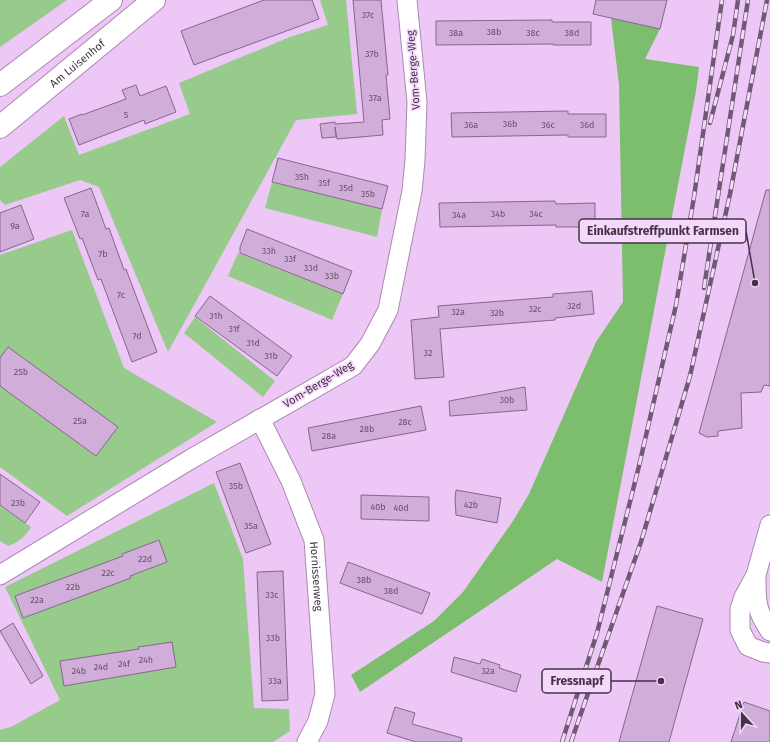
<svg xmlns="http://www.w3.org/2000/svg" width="770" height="742" font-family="'Fira Sans',sans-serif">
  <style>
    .green { fill: #97cb8b }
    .forest { fill: #7dbd6e }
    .building { fill: #d1add9; stroke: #87668f }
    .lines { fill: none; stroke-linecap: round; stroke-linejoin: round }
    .minor-casing { stroke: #ab88b3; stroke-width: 21 }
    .major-casing { stroke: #ab88b3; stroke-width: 24 }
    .minor { stroke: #fff; stroke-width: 19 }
    .major { stroke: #fff; stroke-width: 22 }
    .rail-casing { stroke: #6f5a74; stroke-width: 4.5 }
    .rail { stroke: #f6d8fd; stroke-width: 3; stroke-dasharray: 9; stroke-linecap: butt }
    .labels { text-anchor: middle; stroke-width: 3.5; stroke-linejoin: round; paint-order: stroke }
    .number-label { font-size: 9px; fill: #66526a }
    .street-label { font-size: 11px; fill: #423345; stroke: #f6d8fd }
    .leader { fill: none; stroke: #423345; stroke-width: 1.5 }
    .callout-dot { fill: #423345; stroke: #f6d8fd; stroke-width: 1.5 }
    .callout { fill: #f6d8fd; stroke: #423345; stroke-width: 1.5 }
    .callout-label { font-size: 12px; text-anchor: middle; font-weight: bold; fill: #423345 }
  </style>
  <rect width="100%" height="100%" fill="#edc7f5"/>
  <path class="green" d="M0 0H67L0 47Z
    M320 0H346L357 114 296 120 168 352 99 187 80 180 5 205 0 200V167L64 116 79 155 190 114 179 83 290 37 328 25Z
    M272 182 382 209 377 237 265 208Z
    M72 230 124 368 217 422 67 516 0 467V255Z
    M238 253 343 294 332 320 228 276Z
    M195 317 275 381 263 397 184 333Z
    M214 483 243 559 254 708 289 709 290 731 273 742H0V730L11 727 60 700 5 587Z
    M0 506 31 527C25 537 19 542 8 546L0 541Z"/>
  <path class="forest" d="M611 18 660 29 645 59 699 67 696 91 602 582 557 559 360 692 351 675 434 621 463 592 513 521 529 494 596 342 623 302 619 85Z"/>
  <path class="building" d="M264 0H312L319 19 194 65 181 31Z
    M353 0H381L388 75H386L390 119 382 120 383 135 337 139 335 127 336 137 322 138 320 124 335 122V124L364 122Z
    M596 0H667L660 29 593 14Z
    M552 20V22H591V45H553V44L436 45V21Z
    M136 85 140 96 166 86 176 112 145 124 144 120 79 145 69 119 82 114V115L126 99 122 90Z
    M568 111V114H606V137H568V135L452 137 451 113Z
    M278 158 388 186 382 209 272 182Z
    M91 188 106 229 109 228 124 270 126 269 157 352 132 362 101 279 98 280 82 238 80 239 64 198Z
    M766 190H770V386L764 385 761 392 741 393 742 428 718 431V436L707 437 699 433Z
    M555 201 556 204 595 203V227H556V225L440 227 439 203Z
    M21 205 34 239 0 252V213Z
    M247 229 352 271 343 294 240 253V247Z
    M592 291 594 314 555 318V320L440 329 444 377 415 379 411 320 439 317 438 306 553 297V294Z
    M210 296 292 356 277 376 195 316Z
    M8 347 118 427 96 456 0 386V358Z
    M525 387 527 410 450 416 449 401Z
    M421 406 426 430 312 451 308 428Z
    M240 463 271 544 246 553 216 472Z
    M0 474 40 502 25 523 0 505Z
    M456 490 501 498 497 523 456 515 455 498Z
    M361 495 429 497V521L361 519Z
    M159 540 167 562 130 576 131 578 23 618 15 596 123 556 122 554Z
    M348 562 430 593 422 614 340 583Z
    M283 571 288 700 262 701 257 572Z
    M657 606 703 619 669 742H619Z
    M13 623 43 676 31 684 0 631Z
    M172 642 176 667 64 686 60 661 139 649 138 647Z
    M454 657 480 664 482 659 500 665 499 668 521 675 516 692 451 672Z
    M744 702 770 711V742H731Z
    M395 707 415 713 412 724 462 738 461 742H416L387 733Z"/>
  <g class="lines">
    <g class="minor-casing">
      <g id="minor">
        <path id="s1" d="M260 419 291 481 314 540 325 694 318 721 307 742"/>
        <path d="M770 525 756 575 744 597 740 609V630L748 646 763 652 770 653"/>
        <path d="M0 575 191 459 353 366 370 344 388 310 412 191 415 160 417 102 407 0"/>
        <path d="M756 578C756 602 756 610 770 631"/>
      </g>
    </g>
    <g class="major-casing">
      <g id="major">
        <path d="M0 85 111 0"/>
        <path id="s2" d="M0 127 154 0"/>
      </g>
    </g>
    <use href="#minor" class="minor"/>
    <use href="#major" class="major"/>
    <g class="rail-casing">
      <path id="rail" d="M710 123 733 35 738 0
        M704 288 748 0
        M562 742 597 633 639 466 676 305 694 197 722 0
        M571 742 641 542 690 376 730 194 767 0"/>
    </g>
    <use href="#rail" class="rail"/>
  </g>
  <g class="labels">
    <g class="number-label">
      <text x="368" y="18">37c</text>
      <text x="494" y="35">38b</text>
      <text x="456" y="36">38a</text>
      <text x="533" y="36">38c</text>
      <text x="572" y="36">38d</text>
      <text x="372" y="57">37b</text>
      <text x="375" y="101">37a</text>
      <text x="126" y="118">5</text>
      <text x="510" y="127">36b</text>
      <text x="471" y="128">36a</text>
      <text x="548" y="128">36c</text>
      <text x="587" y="128">36d</text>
      <text x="302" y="180">35h</text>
      <text x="324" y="186">35f</text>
      <text x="346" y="191">35d</text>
      <text x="368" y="197">35b</text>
      <text x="85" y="217">7a</text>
      <text x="498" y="217">34b</text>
      <text x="536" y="217">34c</text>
      <text x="459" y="218">34a</text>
      <text x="15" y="229">9a</text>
      <text x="269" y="254">33h</text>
      <text x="103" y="257">7b</text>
      <text x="290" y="262">33f</text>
      <text x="311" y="271">33d</text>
      <text x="332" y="279">33b</text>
      <text x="121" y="298">7c</text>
      <text x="574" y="309">32d</text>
      <text x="535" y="312">32c</text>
      <text x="458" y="315">32a</text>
      <text x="497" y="316">32b</text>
      <text x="216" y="319">31h</text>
      <text x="234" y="332">31f</text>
      <text x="137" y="339">7d</text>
      <text x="253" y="346">31d</text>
      <text x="428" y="356">32</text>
      <text x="271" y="359">31b</text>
      <text x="21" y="375">25b</text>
      <text x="507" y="403">30b</text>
      <text x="80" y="424">25a</text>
      <text x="405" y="425">28c</text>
      <text x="367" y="432">28b</text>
      <text x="329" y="439">28a</text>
      <text x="236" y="489">35b</text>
      <text x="18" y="506">23b</text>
      <text x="471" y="508">42b</text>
      <text x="378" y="510">40b</text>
      <text x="401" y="511">40d</text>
      <text x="251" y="529">35a</text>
      <text x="145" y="562">22d</text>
      <text x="108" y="576">22c</text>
      <text x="364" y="583">38b</text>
      <text x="73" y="590">22b</text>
      <text x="391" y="594">38d</text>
      <text x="272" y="598">33c</text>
      <text x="37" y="603">22a</text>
      <text x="273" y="641">33b</text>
      <text x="146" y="663">24h</text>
      <text x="124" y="667">24f</text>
      <text x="101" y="670">24d</text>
      <text x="79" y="674">24b</text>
      <text x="488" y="674">32a</text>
      <text x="275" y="684">33a</text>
    </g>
    <g class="street-label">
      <text dy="4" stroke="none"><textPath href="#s2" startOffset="100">Am Luisenhof</textPath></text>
      <text transform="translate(413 70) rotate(-94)" y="4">Vom-Berge-Weg</text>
      <text transform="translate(318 384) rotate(-31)" y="4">Vom-Berge-Weg</text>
      <text dy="4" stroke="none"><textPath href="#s1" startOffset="169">Hornissenweg</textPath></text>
    </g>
  </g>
  <path class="leader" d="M755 283L746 231M661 681L611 681"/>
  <g class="callout-dot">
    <circle cx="755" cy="283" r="4"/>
    <circle cx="661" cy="681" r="4"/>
  </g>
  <g class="callout">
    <rect x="579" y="219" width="167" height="24" rx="4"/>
    <rect x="542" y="669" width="69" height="24" rx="4"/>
  </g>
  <g class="callout-label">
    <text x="663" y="235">Einkaufstreffpunkt Farmsen</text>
    <text x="577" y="685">Fressnapf</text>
  </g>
  <g transform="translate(742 714) rotate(339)" stroke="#f6d8fd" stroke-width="3" paint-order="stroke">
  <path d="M0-3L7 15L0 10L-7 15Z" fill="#423345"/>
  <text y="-6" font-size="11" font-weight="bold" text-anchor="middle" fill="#423345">N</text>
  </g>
</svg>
